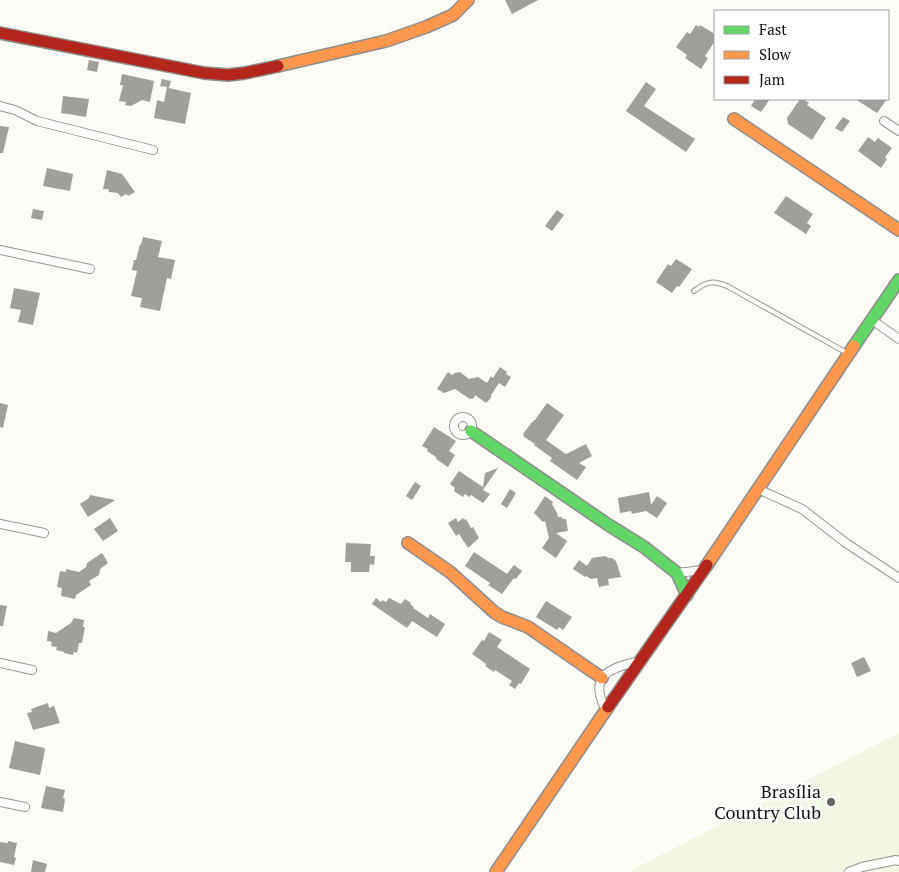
<svg xmlns="http://www.w3.org/2000/svg" width="899" height="872" font-family="'PT Serif',serif">
  <style>
    .pitch { fill: #f0f6e1 }
    .building { fill: #a19f9c }
    .lines { fill: none; stroke-linecap: round; stroke-linejoin: round }
    .lane-casing { stroke: #979795; stroke-width: 6 }
    .street-casing { stroke: #979795; stroke-width: 10 }
    .fast-casing { stroke: #8e8d8b; stroke-width: 14 }
    .slow-casing { stroke: #8e8d8b; stroke-width: 14 }
    .jam-casing { stroke: #8e8d8b; stroke-width: 14 }
    .lane { stroke: #fffffe; stroke-width: 4 }
    .street { stroke: #fffffe; stroke-width: 8 }
    .fast { stroke: #63d668; stroke-width: 11 }
    .slow { stroke: #ff974d; stroke-width: 11 }
    .jam { stroke: #b3261e; stroke-width: 11 }
    .poi-dot { fill: #646362; stroke: #fff; stroke-width: 2 }
    .labels { text-anchor: middle; stroke-width: 5; stroke-linejoin: round; paint-order: stroke }
    .poi-label { font-size: 18px; fill: #111; stroke: #fff; text-anchor: end }
  </style>
  <rect width="100%" height="100%" fill="#fdfcf7"/>
  <path class="pitch" d="M899 733V872H628Z"/>
  <path class="building" d="M505 0H538L512 14Z
    M696 25 699 27 700 25 715 34V41L705 56 708 58 701 69 685 58 687 55 676 47 687 32 690 34Z
    M89 60 99 62 97 72 87 70Z
    M122 74 154 81 150 102 142 100 131 106 125 105 126 102 119 101 123 85H120Z
    M162 79 171 81 169 88 191 93 185 124 154 118 157 100 164 102 167 87 160 86Z
    M646 82 656 89 644 106 695 139 686 152 626 111Z
    M63 96 89 99 86 117 61 113Z
    M755 99H770L761 112 751 106Z
    M800 99H803L809 103 807 105 826 118 812 140 788 124 787 118Z
    M855 99H887L877 113Z
    M843 117 850 121 842 132 835 128Z
    M0 126 9 127 3 153H0Z
    M868 137 875 142 878 138 892 148 885 157 887 159 881 168 858 151Z
    M47 168 73 174 70 191 43 186Z
    M107 170 122 174 135 192 128 196 126 194 121 197 118 193 109 192 108 189H103Z
    M786 196 813 214 807 223 811 226 806 234 774 213Z
    M33 209 44 211 42 220 31 218Z
    M557 210 564 215 552 231 545 226Z
    M143 237 162 241 158 257 175 260 171 279 167 278 160 311 140 307 142 298 131 296 137 271 132 270 134 260H136L140 244 141 245Z
    M676 259 692 269 682 283 679 287 677 286 672 293 656 282 668 264 671 266Z
    M14 288 40 293 33 325 18 322 21 310 10 308Z
    M500 367 507 372 506 374 511 377 505 387 499 383 491 395V398L486 403 475 395 474 398 470 399 455 389 444 393 437 389 448 372 452 375 455 373 460 372 469 379 478 377 487 383 491 376 493 378Z
    M0 403 8 405 3 428 0 427Z
    M547 403 564 415 546 440 566 454 586 444 592 456 579 463 586 467 577 480 550 461 552 458 534 445 535 444 523 436 524 435 523 434 532 422H533L534 420H535Z
    M434 427 456 441 449 451 455 455 448 467 436 459V457L427 451 428 449 422 446Z
    M498 468 483 490 490 494 483 503 471 495 469 497 465 494 463 497 454 491 455 488 450 484 459 471 483 487 485 473Z
    M415 482 421 486 412 500 406 496Z
    M510 489 516 493 507 508 501 504Z
    M649 492 651 505 657 496 667 503 657 518 646 511 632 514 631 511 620 513 618 498Z
    M90 495 115 500 88 517 80 504 89 498Z
    M545 496 553 502 552 504 557 513 558 517H562L563 519H566L568 531 556 533 567 541 556 558 542 548 549 538 545 521 543 522 534 513Z
    M110 518 118 531 103 541 94 529Z
    M456 518 458 522 463 518 464 520 466 519 471 528 473 527 479 538 468 548 459 534 456 536 448 523Z
    M346 543 371 544 370 556H375L374 565 370 564 369 572H351V562H345Z
    M474 552 507 574 514 565 522 571 516 579 514 578 502 594 488 585 490 583 465 566Z
    M102 553 108 563 100 569 99 575 89 581 91 585 76 595 75 599 61 596 62 588 57 587 60 571 66 572V569L79 572 86 567 87 563Z
    M605 556 609 558H612L616 561 621 577 608 579 609 585 599 587 597 578 591 579 586 576 585 577 573 569 579 560 587 566 592 558Z
    M376 598 381 602 382 600 386 602 389 598 401 604 405 599 411 603 410 604 414 607 413 608 428 618 430 614 445 624 437 637 412 621 407 628 372 604Z
    M546 601 572 617 563 630 559 627 557 630 536 617Z
    M0 605 7 606 3 626H0Z
    M74 618 84 620 83 627H85L82 643H79L77 653 74 652 73 655 64 653V652L56 650 57 647 51 646 52 642 47 641 48 631 56 633 71 623Z
    M489 632 502 640 497 647 530 669 521 684 519 683 515 689 509 685 512 681 495 670 494 672 485 666 486 664 482 661 472 654 482 640 484 641Z
    M864 657 871 671 857 677 851 663Z
    M48 703 49 708 54 706 60 723 33 730 27 713 32 712 31 709Z
    M15 741 44 748 45 750 40 775 9 768Z
    M46 786 65 790 63 798 65 799 63 812 41 808Z
    M8 841 17 843 14 857 16 858 14 865 0 862V842L8 843Z
    M33 860 47 864 45 872H31Z"/>
  <g class="lines">
    <g class="lane-casing">
      <path id="lane" d="M694 291C706 282 712 280 727 286L847 353"/>
    </g>
    <g class="street-casing">
      <path id="street" d="M0 106 15 110 37 121 153 150
        M884 121 899 131
        M0 250 90 269
        M872 320 899 339
        M454 426a9 9 0 1 1 18 0a9 9 0 1 1-18 0Z
        M758 489 802 509 846 543 899 578
        M0 524 44 533
        M677 573 703 570
        M0 663 32 670
        M606 710C587 675 611 667 641 661
        M0 802 25 807
        M849 872 862 867 896 860 899 861"/>
    </g>
    <g class="fast-casing">
      <path id="fast" d="M854 346 899 280
        M471 431 607 524 644 547 677 573 687 595"/>
    </g>
    <g class="slow-casing">
      <path id="slow" d="M278 66 386 41 426 27 453 15 468 0
        M734 119 899 230
        M408 543 450 572 494 612 502 617 528 627 602 678
        M707 565 854 346
        M496 872 608 707"/>
    </g>
    <g class="jam-casing">
      <path id="jam" d="M0 33 204 73 228 75 245 73 278 66
        M608 707 707 565"/>
    </g>
    <use href="#lane" class="lane"/>
    <use href="#street" class="street"/>
    <use href="#fast" class="fast"/>
    <use href="#slow" class="slow"/>
    <use href="#jam" class="jam"/>
  </g>
  <circle class="poi-dot" cx="831" cy="802" r="5"/>
  <g class="labels">
    <g class="poi-label">
      <text x="821" y="798">Brasília<tspan x="821" dy="21">Country Club</tspan></text>
    </g>
  </g>
  <rect x="714" y="10" width="175" height="90" fill="#ffffff" stroke="#a0a0a0"/>
  <rect x="724" y="26" width="25" height="8" fill="#63d668" stroke="#a0a0a0"/>
  <text x="759" y="35" font-size="15" fill="#111111">Fast</text>
  <rect x="724" y="51" width="25" height="8" fill="#ff974d" stroke="#a0a0a0"/>
  <text x="759" y="60" font-size="15" fill="#111111">Slow</text>
  <rect x="724" y="76" width="25" height="8" fill="#b3261e" stroke="#a0a0a0"/>
  <text x="759" y="85" font-size="15" fill="#111111">Jam</text>
</svg>
